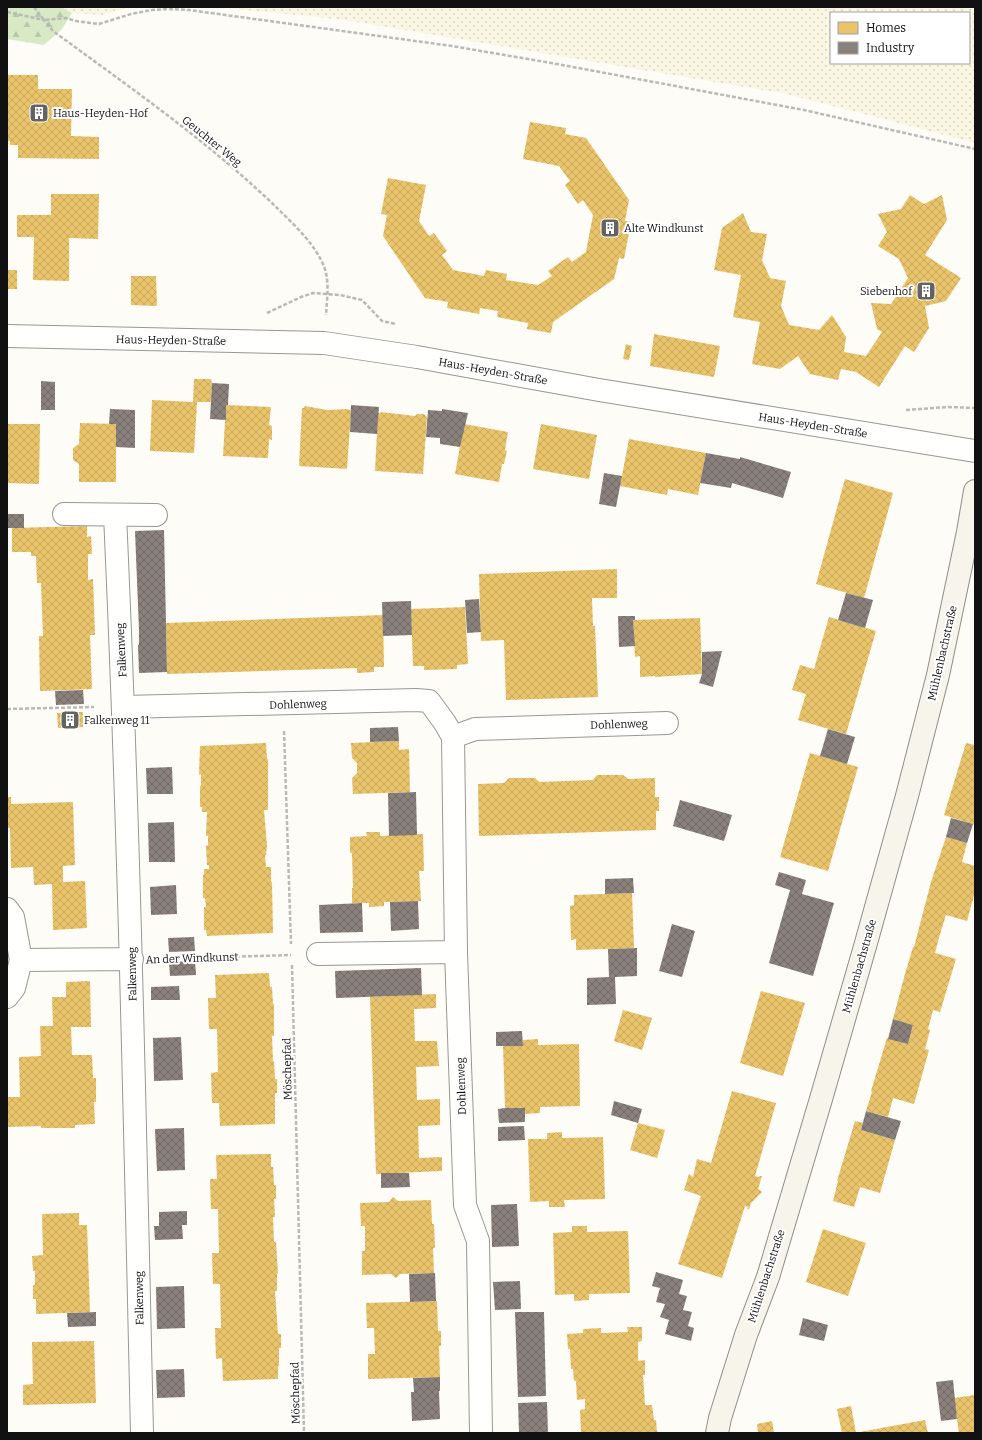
<svg xmlns="http://www.w3.org/2000/svg" width="982" height="1440" font-family="Bitter,serif">
  <style>
    .farmland { fill: url(#farmland-dots); fill-rule: evenodd }
    .forest { fill: url(#forest-firs) }
    .homes { fill: url(#homes-cross-hatch) }
    .industry { fill: url(#industry-cross-hatch) }
    .lines { fill: none; stroke-linecap: round; stroke-linejoin: round }
    .street-casing { stroke: #979795; stroke-width: 24 }
    .secondary-casing { stroke: #8e8d8b; stroke-width: 24 }
    .path { stroke: #b9b9b8; stroke-width: 2.5; stroke-dasharray: 4 2; stroke-linecap: butt }
    .street { stroke: #fffffe; stroke-width: 22 }
    .secondary { stroke: #f6f4eb; stroke-width: 22 }
    .labels { text-anchor: middle; stroke-width: 4; stroke-linejoin: round; paint-order: stroke }
    .poi-label { font-size: 11px; fill: #111; stroke: #fff; text-anchor: start }
    .street-label { font-size: 11px; fill: #111; stroke: #fff }
  </style>
  <defs>
    <pattern id="farmland-dots" width="8" height="8" patternUnits="userSpaceOnUse"><rect width="8" height="8" fill="#f9f7e4"/><path d="M2 2h.1M6 6h.1" fill="none" stroke="#d4d3c3" stroke-width="1.8" stroke-linecap="round"/></pattern>
    <pattern id="forest-firs" width="22" height="20" patternUnits="userSpaceOnUse"><rect width="22" height="20" fill="#d8eac5"/><path d="M5 1l3.5 6h-7zM16 11l3.5 6h-7z" fill="#b8c8a8"/></pattern>
    <pattern id="homes-cross-hatch" width="8" height="8" patternUnits="userSpaceOnUse"><rect width="8" height="8" fill="#e9c46a"/><path d="M0 0l8 8M0 8l8-8" fill="none" stroke="#c7a75b"/></pattern>
    <pattern id="industry-cross-hatch" width="8" height="8" patternUnits="userSpaceOnUse"><rect width="8" height="8" fill="#8a817c"/><path d="M0 0l8 8M0 8l8-8" fill="none" stroke="#6f6864"/></pattern>
  </defs>
  <rect width="100%" height="100%" fill="#fdfcf7"/>
  <path class="farmland" d="M61 7H130L103 15 72 13Z
    M218 7H975V143L787 94 345 20ZM831 13H969V63H831Z"/>
  <path class="forest" d="M7 7H61L72 13 62 29 44 45 7 39Z"/>
  <path class="homes" d="M7 75H38V89H72L71 136 99 137V159L18 158V145H10V141H7Z
    M530 122 566 128 565 134 586 138 629 200 625 221 631 222 624 259 619 258 614 279 553 322 551 333 527 329 528 323 497 317 498 311 480 308 479 314 447 308 448 302 425 298 383 236 387 215 381 214 388 178 426 185 419 221 429 236 434 233 447 251 442 255 453 270 484 276 486 270 507 274 506 280 538 285 552 276 548 271 568 257 572 262 586 252 593 215 583 200 578 204 565 185 570 181 559 166 523 159Z
    M51 194H99L98 239 69 238V281L33 280 34 237H17V215H51Z
    M910 195 924 204 942 195 947 220 925 255 961 278 946 301 925 306 929 328 914 352 905 346 879 387 856 372 841 369 838 380 810 374 798 356 780 369 752 364 760 322 733 317 741 275 714 270 722 228 743 213 751 232 767 234 762 260 770 278 786 281 781 306 789 325 819 330 832 315 846 337 844 352 866 356 882 332 877 329 871 303 891 304 908 278 899 259 878 246 887 232 878 214 901 209Z
    M7 270H17V289H7Z
    M131 276H156L157 306 131 305Z
    M654 334 720 346 714 377 650 366Z
    M626 344 632 346 629 360 623 359Z
    M194 379H211L212 383 211 402H197L194 453 150 451 152 400 193 402Z
    M226 405 271 407 269 425 272 426V440L269 439 268 458 223 456Z
    M305 406 327 410 348 409 351 411 347 469 299 466 302 408H304Z
    M381 412 415 416 417 414H424L427 417 423 474 375 471 378 413H380Z
    M80 423 116 424V482H79V464L73 460V448L79 444Z
    M7 424H40L39 484 7 483Z
    M464 424 508 432 505 450 507 451 504 464H502L499 482 455 474Z
    M541 424 597 435 589 479 533 469Z
    M629 439 706 453 698 495 668 489 667 495 620 486Z
    M845 479 893 493 864 598 816 584Z
    M87 526V537L91 536 92 554H88V580L93 579 95 635H90L92 689 40 691 39 636H43L41 583H37L36 556H31V552H12V528Z
    M617 569V598H592L593 626H595L598 697 506 700 504 640 481 641 479 574Z
    M465 607 468 664 457 665V669L424 670V666H413L411 609Z
    M383 615 384 667H374V672L357 673V668L167 674 166 623Z
    M829 617 876 631 846 734 798 720 806 694 792 690 800 665 814 669Z
    M700 618 702 674 655 677V676L640 677V656L635 657 633 620Z
    M83 712V727L58 728 57 713Z
    M399 741V750L409 749 410 792 353 794 352 778 357 773V763L352 758 351 743Z
    M266 743 267 759H268V810H264L267 846 266 855H265L266 867H271V882H272L273 933 207 936 206 930H204V907H206L205 898H203V875H204V869H209V865H207L206 846 208 845V836H206L207 812H202V807H200V786H201V774L199 775 200 746Z
    M966 743 975 745V825L944 815Z
    M810 753 858 767 828 871 780 857Z
    M597 775H623L628 779 655 778V797H659V811H656V830L479 836 478 784 504 783 509 778H535L539 782 593 780Z
    M7 797H11V804L73 802 75 865 63 866V882L85 881 87 928 53 930 52 884 34 885 33 867 11 868 10 828H7Z
    M366 832H380V836L423 834 424 871H419L421 901 384 902V906L369 907V903H352V888H353L352 853H350V837L367 836Z
    M946 837 967 843 962 862 975 866V892L967 921 946 915 940 934 935 953 956 959 940 1012 933 1010 928 1029 930 1030 925 1049 929 1050 914 1104 893 1098 888 1117 866 1111 872 1092 871 1091 887 1038 908 1044 913 1025 893 1019 905 974 913 947H914L931 882Z
    M632 893 634 948 576 950V939L571 940 570 906 574 905V895Z
    M269 973 270 987H272L273 1004H274V1036H272L273 1061H274L275 1079H277V1093H275V1124L220 1126 219 1103H212L211 1073 218 1072 217 1029H209L208 998H216L215 975Z
    M90 981 91 1027H71L72 1055H92L93 1078H96V1102H94L95 1124 75 1125V1128H41V1126L7 1127V1097H20L19 1057 41 1056 40 1026H53L52 997H66V982Z
    M761 991 805 1003 783 1076 740 1063Z
    M436 994V1008L414 1009 415 1041H437L439 1066 416 1067 417 1100 440 1099V1125L418 1126 419 1158 442 1157V1171L376 1174 370 997Z
    M623 1010 652 1018 642 1050 614 1041Z
    M538 1039V1045L579 1044 580 1106 540 1107V1113L525 1114V1108H505L503 1046H523V1040Z
    M732 1091 776 1103 755 1176 759 1177 760 1176H762L758 1189 762 1192 751 1203 749 1209H747L748 1207 745 1206 722 1278 678 1264 701 1196 684 1190 689 1174 693 1177 697 1159 711 1163Z
    M855 1121 863 1123 861 1130 895 1140 880 1193 860 1187 854 1207 833 1201 838 1181H837Z
    M638 1123 665 1130 657 1158 630 1150Z
    M562 1132V1138L603 1137 605 1199 564 1200 565 1207H549V1201L530 1202 528 1139H547V1133Z
    M271 1154V1167H273L274 1185H276V1199H274L275 1217H273L274 1242H276L278 1274H277V1291H275L278 1334H281V1348H279V1366H278V1379L223 1381 222 1358 216 1359 215 1328H221L220 1284H213L212 1253H219L218 1209H211L210 1179H217L216 1155Z
    M393 1197 398 1201 431 1200 432 1224H434L435 1248H433L434 1273 400 1274 396 1278 391 1274 362 1275V1251H365V1226H361L360 1203 389 1202Z
    M79 1213V1225H87L90 1312 36 1314V1299H33V1285H35V1271H33L32 1256 43 1255 42 1214Z
    M572 1226H587V1232L628 1231 630 1293 589 1294V1300L574 1301V1294L555 1295 553 1233 572 1232Z
    M823 1229 866 1243 848 1296 806 1282Z
    M437 1301 438 1331H441V1346H439L440 1377 368 1379V1354H375L374 1328H367L366 1303Z
    M627 1327H642V1341L638 1342V1361L645 1360V1375H643L645 1405H652L654 1420H656L657 1432 581 1433 580 1410 585 1409V1399L577 1400 576 1381H574L573 1369H571L570 1349H568L567 1334 583 1333V1329L601 1328V1333L628 1332Z
    M94 1341 96 1403 23 1405V1385L33 1384 32 1342Z
    M975 1395V1433H959L954 1398Z
    M851 1406 856 1433H842L837 1409Z
    M925 1420 928 1433H860V1432Z
    M772 1421 774 1433H758L757 1424Z"/>
  <path class="industry" d="M41 381 55 382V410H41Z
    M212 383 229 384 228 405H226V420L210 419Z
    M351 405 379 407 377 434 350 432Z
    M110 409 135 410V448L116 447V424H109Z
    M442 409 468 413 460 447 440 444V438L426 437 428 410 442 411Z
    M706 453 740 459V457L791 472 783 498 732 483 731 488 700 483Z
    M604 473 622 476 616 507 599 504Z
    M7 514H24V528H7Z
    M164 530 167 672 139 673 138 645H139V630L135 531Z
    M846 593 873 600 865 628 838 620Z
    M479 599 481 632 467 633 465 600Z
    M411 601 412 635 383 636 382 602Z
    M618 616H635V620H633L635 646 619 647Z
    M722 651 713 687 699 683 702 674V652Z
    M83 690 84 704 56 705 55 691Z
    M398 727 399 741 370 742V728Z
    M828 729 855 737 847 764 820 756Z
    M172 767 173 794H147L146 768Z
    M416 792 417 835 389 836 388 793Z
    M680 800 732 815 724 841 673 826Z
    M951 818 973 824 967 843 946 837Z
    M174 822 175 862H149L148 823Z
    M779 872 806 880 802 894 834 903 813 976 769 963 790 890 775 885Z
    M633 878 634 893 605 894V879Z
    M176 885 177 914 151 915 150 887Z
    M418 901 419 929 391 931 390 902Z
    M362 903 363 932 320 933 319 905Z
    M672 924 695 931 682 977 659 971Z
    M194 937 195 951 169 952 168 938Z
    M637 948V976L615 977 616 1004 587 1005V978L609 977 608 949Z
    M195 961 196 975 170 976 169 962Z
    M421 968 422 995 336 998 335 971Z
    M179 986 180 1000H151V987Z
    M893 1019 913 1025 908 1044 888 1039Z
    M522 1031 523 1046H496V1032Z
    M181 1037 183 1080 154 1081 153 1038Z
    M614 1101 642 1109 638 1123 611 1115Z
    M505 1108H525V1122L499 1123 498 1109Z
    M866 1111 901 1121 895 1140 861 1130Z
    M524 1126 525 1140 498 1141V1127Z
    M184 1128 185 1170 157 1171 155 1129Z
    M381 1173H409L410 1187 381 1188Z
    M517 1204 519 1246 492 1247 491 1205Z
    M187 1211V1225H182L183 1239 155 1240 154 1226H159V1212Z
    M656 1272 683 1280 679 1294 687 1296 683 1310 692 1312 688 1326 694 1328 691 1341 665 1334 669 1320 660 1317 665 1304 656 1302 660 1288 652 1286Z
    M435 1273 436 1301 410 1302 409 1274Z
    M520 1281 521 1309 495 1310 493 1282Z
    M184 1286 185 1328 157 1329 156 1287Z
    M96 1312V1326L68 1327 67 1313Z
    M515 1312H544L546 1396 518 1397Z
    M803 1318 828 1325 824 1341 799 1335Z
    M184 1369 185 1397 157 1398 156 1370Z
    M440 1377V1391H433H439L440 1419 412 1421 411 1392H414L413 1378Z
    M953 1380 957 1419 941 1421 936 1382Z
    M547 1402 548 1433H519L518 1403Z"/>
  <g class="lines">
    <g class="street-casing">
      <path id="street" d="M7 336 324 343 417 357 599 390 975 451
        M64 514 156 515
        M115 515C129 821 135 1127 142 1433
        M124 707 416 700 429 701 445 723 453 737 456 952 465 1205 478 1241 481 1433
        M453 737 475 729 667 723
        M7 909 13 917 21 960 14 988 7 997
        M318 954 456 952
        M21 960 132 959"/>
    </g>
    <g class="secondary-casing">
      <path id="secondary" d="M717 1433 720 1418 746 1335 768 1277 821 1099 866 943 907 796 938 675 968 532 975 491"/>
    </g>
    <path class="path" d="M34 7 44 20 66 18 76 21 99 24 131 14 152 10 169 9 189 10 452 46 557 64 804 110 975 149
      M7 12 44 20 53 31C128 86 206 140 273 204 291 222 312 240 323 264 330 279 327 298 326 315
      M267 313 301 297 313 293 340 295 362 300 382 321 396 324
      M906 410 948 407 975 408
      M7 709 94 707
      M284 731 291 944
      M158 959 291 955
      M292 965 304 1433"/>
    <use href="#street" class="street"/>
    <use href="#secondary" class="secondary"/>
  </g>
  <defs>
    <g id="building-square" transform="scale(1)"><rect x="-9" y="-9" width="18" height="18" rx="4" fill="#646362" stroke="#fff"/><path d="M-4-6H4V6H1V3H-1V6H-4ZM-2.5-4.3h1.7v1.8h-1.7ZM.8-4.3h1.7v1.8H.8ZM-2.5-1h1.7V.8h-1.7ZM.8-1h1.7V.8H.8Z" fill="#fff"/></g>
  </defs>
  <g fill-rule="evenodd">
    <use href="#building-square" x="39" y="113"/>
    <use href="#building-square" x="610" y="228"/>
    <use href="#building-square" x="926" y="291"/>
    <use href="#building-square" x="70" y="720"/>
  </g>
  <g class="labels">
    <g class="poi-label">
      <text x="53" y="117">Haus-Heyden-Hof</text>
      <text x="624" y="232">Alte Windkunst</text>
      <text x="912" y="295" text-anchor="end">Siebenhof</text>
      <text x="84" y="724">Falkenweg 11</text>
    </g>
    <g class="street-label">
      <text transform="translate(212 141) rotate(39)" y="4">Geuchter Weg</text>
      <text transform="translate(171 340) rotate(1)" y="4">Haus-Heyden-Straße</text>
      <text transform="translate(493 371) rotate(10)" y="4">Haus-Heyden-Straße</text>
      <text transform="translate(813 425) rotate(9)" y="4">Haus-Heyden-Straße</text>
      <text transform="translate(121 650) rotate(-93)" y="4">Falkenweg</text>
      <text transform="translate(942 653) rotate(-77)" y="4">Mühlenbachstraße</text>
      <text transform="translate(298 704) rotate(-2)" y="4">Dohlenweg</text>
      <text transform="translate(619 724) rotate(-2)" y="4">Dohlenweg</text>
      <text transform="translate(192 958) rotate(-2)" y="4">An der Windkunst</text>
      <text transform="translate(859 966) rotate(-74)" y="4">Mühlenbachstraße</text>
      <text transform="translate(132 974) rotate(-91)" y="4">Falkenweg</text>
      <text transform="translate(287 1069) rotate(-91)" y="4">Möschepfad</text>
      <text transform="translate(461 1086) rotate(-92)" y="4">Dohlenweg</text>
      <text transform="translate(766 1276) rotate(-72)" y="4">Mühlenbachstraße</text>
      <text transform="translate(139 1298) rotate(-91)" y="4">Falkenweg</text>
      <text transform="translate(295 1393) rotate(-91)" y="4">Möschepfad</text>
    </g>
  </g>
  <rect width="982" height="1440" fill="none" stroke="#111111" stroke-width="16"/>
  <rect x="830" y="12" width="140" height="52" fill="#ffffff" stroke="#a0a0a0"/>
  <rect x="838" y="22" width="20" height="12" fill="#e9c46a" stroke="#a0a0a0"/>
  <text x="866" y="32" font-size="12" fill="#111111">Homes</text>
  <rect x="838" y="42" width="20" height="12" fill="#8a817c" stroke="#a0a0a0"/>
  <text x="866" y="52" font-size="12" fill="#111111">Industry</text>
</svg>
